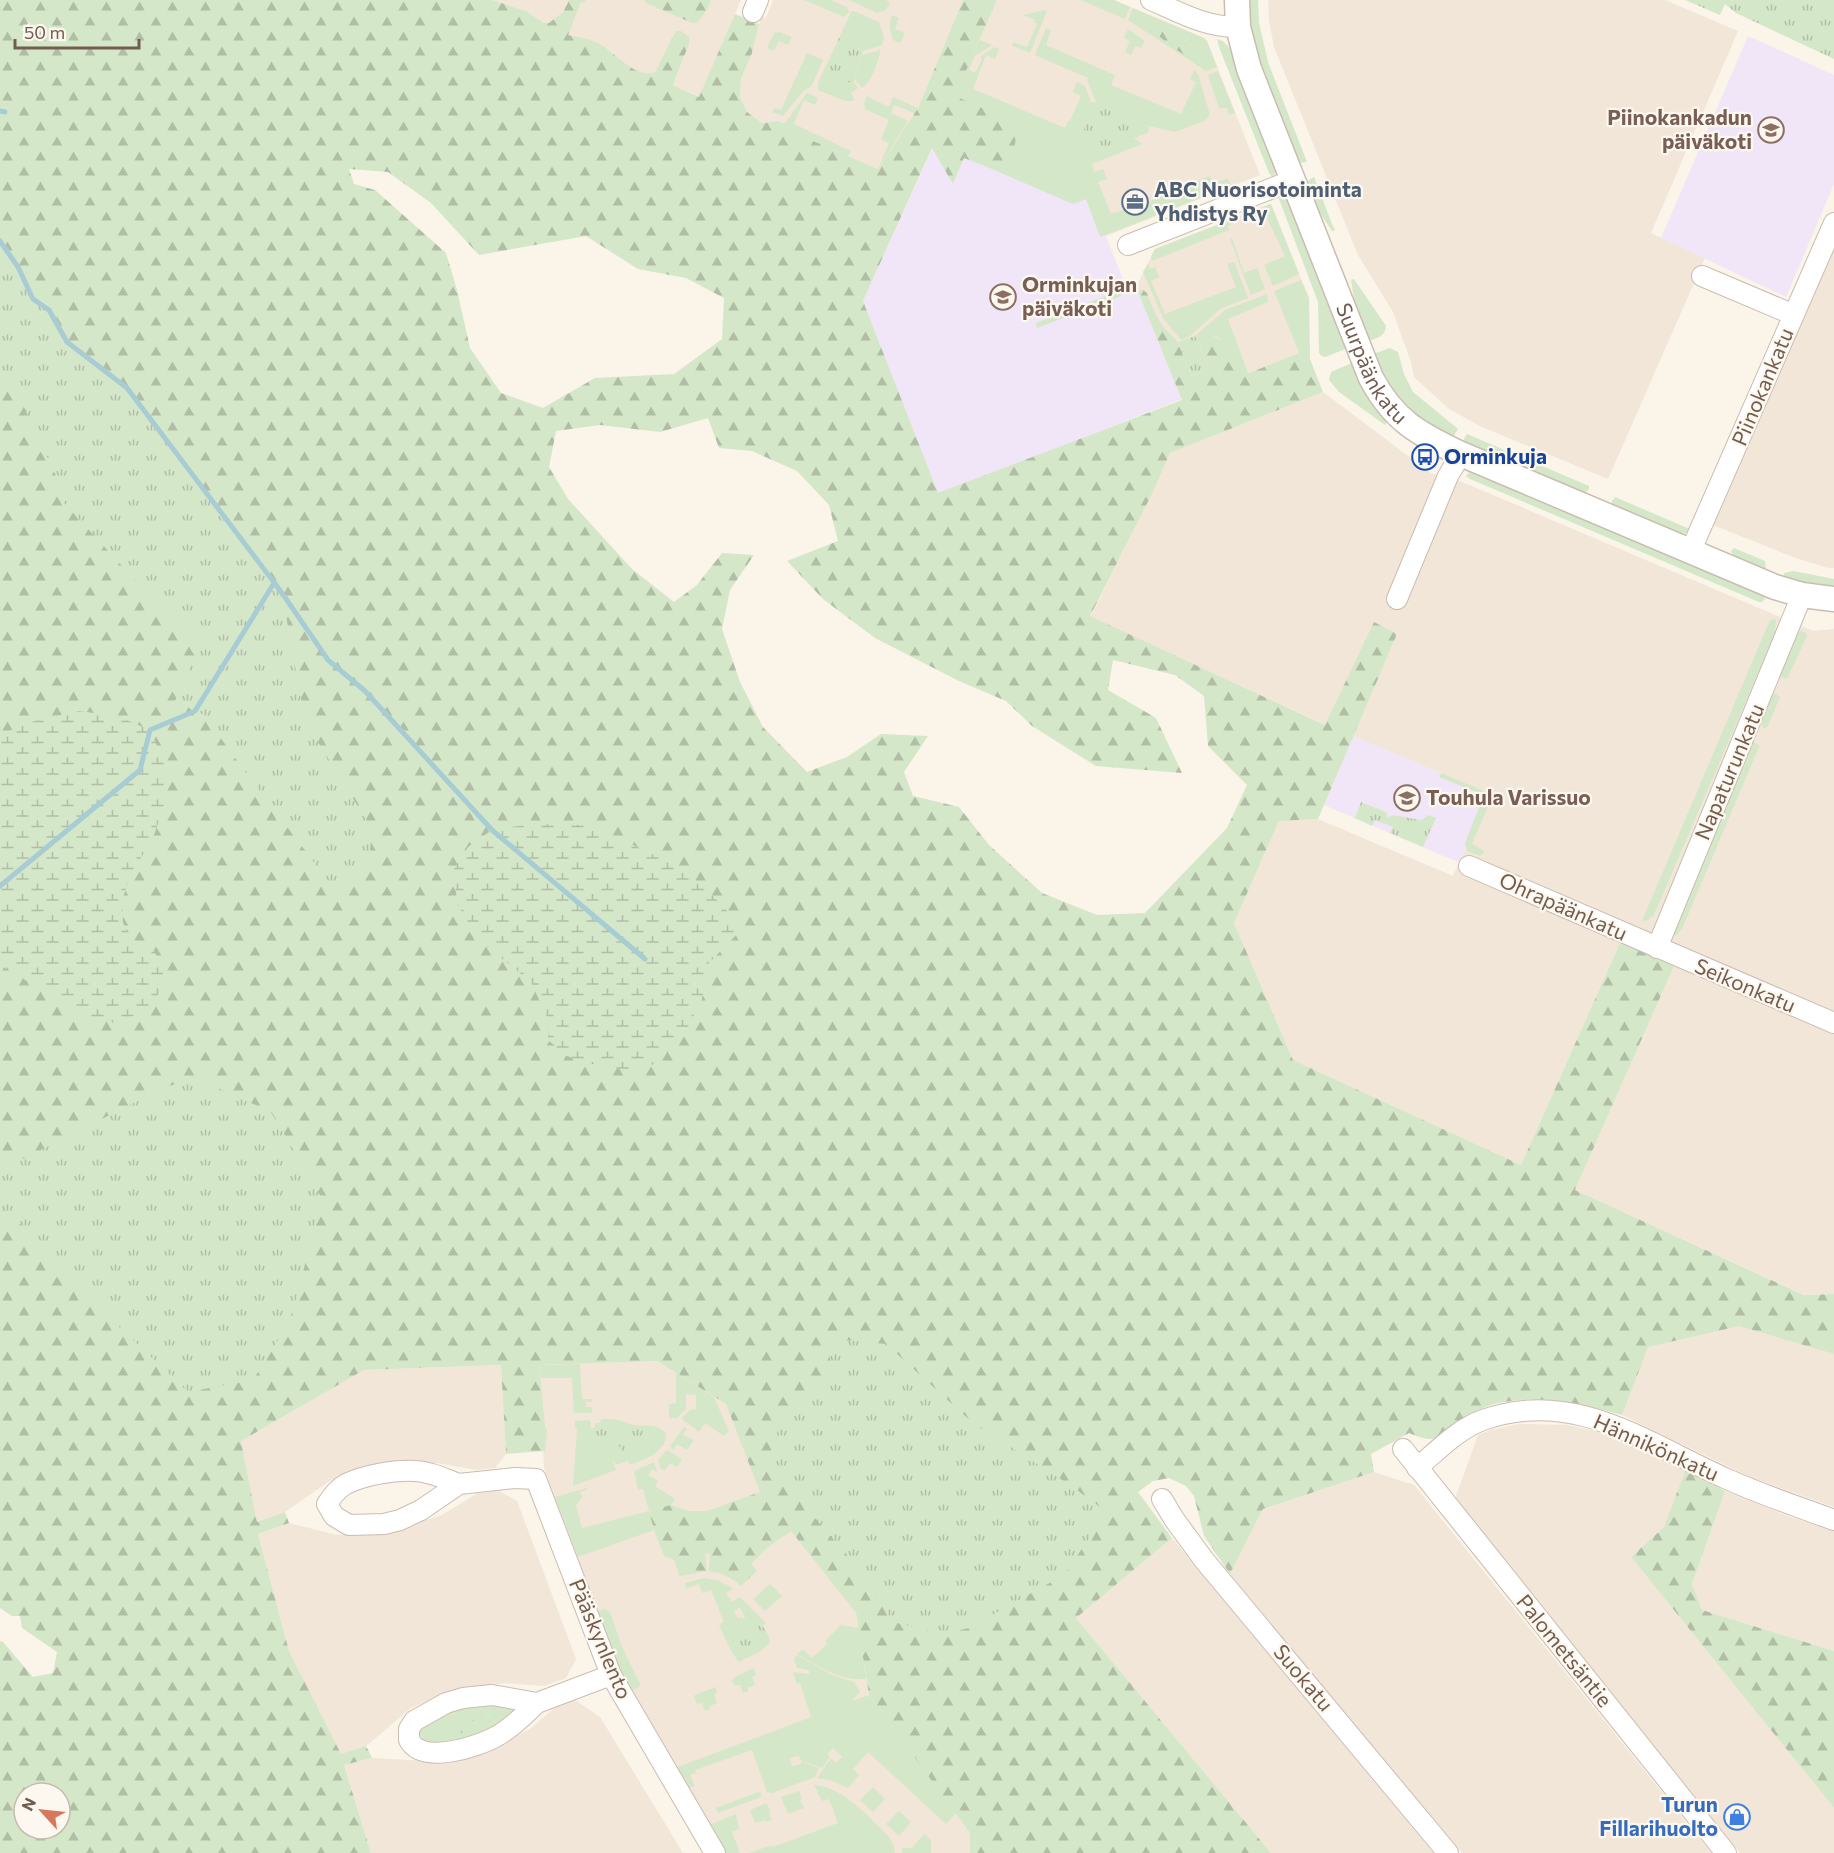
<svg xmlns="http://www.w3.org/2000/svg" width="1834" height="1853" font-family="Commissioner,sans-serif">
  <style>
    .residential { fill: #f1e6d8 }
    .education { fill: #f0e6f7 }
    .green { fill: #d5e7c9; fill-rule: evenodd }
    .forest { fill: url(#forest-firs); fill-rule: evenodd }
    .wetland { fill: url(#wetland-marsh) }
    .park { fill: url(#park-tufts) }
    .lines { fill: none; stroke-linecap: round; stroke-linejoin: round }
    .stream { stroke: #a7ccd3; stroke-width: 5 }
    .minor-casing { stroke: #cbbcb0; stroke-width: 22 }
    .tertiary-casing { stroke: #cbbcb0; stroke-width: 27 }
    .minor { stroke: #fff; stroke-width: 20 }
    .tertiary { stroke: #fff; stroke-width: 24 }
    .labels { text-anchor: middle; stroke-width: 4.5; stroke-linejoin: round; paint-order: stroke }
    .education-label { font-size: 21px; font-weight: bold; fill: #785e54; stroke: #fdf8ef; text-anchor: start }
    .service-label { font-size: 21px; font-weight: bold; fill: #4e5e75; stroke: #fdf8ef; text-anchor: start }
    .street-label { font-size: 21px; fill: #725c4f; stroke: #fdf8ef }
    .transit-label { font-size: 21px; font-weight: bold; fill: #164399; stroke: #fdf8ef; text-anchor: start }
    .shop-label { font-size: 21px; font-weight: bold; fill: #366cbe; stroke: #fdf8ef; text-anchor: end }
  </style>
  <defs>
    <pattern id="forest-firs" width="22" height="20" patternUnits="userSpaceOnUse" patternTransform="scale(1.5)"><rect width="22" height="20" fill="#d5e7c9"/><path d="M5 1l3.5 6h-7zM16 11l3.5 6h-7z" fill="#b1bea6"/></pattern>
    <pattern id="wetland-marsh" width="20" height="14" patternUnits="userSpaceOnUse" patternTransform="scale(1.5)"><rect width="20" height="14" fill="#d5e7c9"/><path d="M1 5h8M5 5V1M11 12h8M15 12V8" fill="none" stroke="#b1bea6"/></pattern>
    <pattern id="park-tufts" width="24" height="20" patternUnits="userSpaceOnUse" patternTransform="scale(1.5)"><rect width="24" height="20" fill="#d5e7c9"/><path d="M3 7l-1-3M5 7V3M7 7l1-3M15 17l-1-3M17 17v-4M19 17l1-3" fill="none" stroke="#b1bea6"/></pattern>
  </defs>
  <rect width="100%" height="100%" fill="#faf4e9"/>
  <path class="residential" d="M492 0H569L563 12 549 23H544L526 11Z
    M586 0H741L700 97 673 85 686 53 673 37 667 51 655 72 649 75 643 74 623 63 612 52 567 35 581 2 584 3Z
    M773 0H963L918 108 878 169 790 131 778 121 762 123 747 112 740 97 741 79 752 53 759 24 762 17 766 18Z
    M997 0H1114L1204 38 1207 41 1260 175 1106 236 1070 145 954 96Z
    M1268 0H1665L1738 31 1651 233 1705 258 1608 479 1482 427 1449 409 1414 377 1411 362 1393 312 1358 255 1274 47 1269 20Z
    M1271 204 1309 298 1306 350 1310 359 1303 362 1299 353 1244 375 1209 369 1178 342 1162 325 1155 313 1147 293 1142 290 1138 292V283L1155 249Z
    M1834 244V568H1828L1793 557 1713 525Z
    M1323 392 1432 474 1448 476 1813 631 1834 629V1294L1805 1295 1575 1190 1678 957 1624 934 1521 1165 1293 1060 1234 923 1279 821 1318 819 1453 876 1489 794 1353 736 1397 634 1374 623 1326 725 1090 617 1154 490 1170 453Z
    M1739 1325 1834 1354V1507L1750 1477 1622 1415 1647 1347Z
    M657 1361 726 1404 761 1492 856 1613 869 1696 970 1833V1853H727L627 1689 544 1468 539 1365Z
    M501 1365 506 1454 495 1468 476 1470 438 1463 384 1464 331 1480 285 1512 257 1522 241 1441 364 1370Z
    M1519 1424 1567 1425 1605 1433 1636 1445 1685 1471 1664 1527 1631 1557 1834 1808V1853H1740L1455 1499 1478 1435 1491 1430Z
    M1374 1472 1414 1485 1711 1853H1462L1230 1574 1263 1509Z
    M499 1491 517 1501 576 1659 566 1678 544 1686 505 1683 456 1689 411 1708 366 1746 341 1755 289 1651 258 1534 289 1523 337 1535 394 1530 442 1515 478 1493Z
    M1725 1491 1790 1517 1834 1530V1651L1702 1610 1692 1584Z
    M1172 1538 1433 1853H1271L1076 1618Z
    M575 1700 600 1717 683 1853H371L344 1765 372 1758 427 1761 483 1753 530 1729 558 1705Z"/>
  <path class="education" d="M1748 36 1834 75V184L1786 297 1661 238Z
    M1070 145 1126 287 1138 283V292L1182 399 938 494 863 301 933 147 953 184 964 158Z
    M1353 736 1489 794 1460 863 1324 805Z"/>
  <path class="green" d="M804 0H831L847 7 849 12 845 17 842 16Z
    M849 0H886L890 3 886 10 877 13Z
    M1081 0H1114L1130 7 1125 19Z
    M1248 0H1258L1259 23 1268 62 1307 162 1299 163 1252 47 1247 11Z
    M1133 8 1204 38 1207 41 1217 67 1206 71 1128 20ZM1167 25 1203 48 1207 52 1206 57 1200 60 1163 27Z
    M1044 10 1047 11 1030 53 1013 46 1012 45 1013 42 1027 47 1037 24 1034 22 1035 20 1023 15Z
    M854 11 879 22 884 37 882 45 863 51 839 38 851 12Z
    M892 15 899 18 895 29 905 33 900 43 893 40C890 30 888 25 892 15Z
    M1046 28 1051 30 1046 45 1115 75 1111 85 1181 114 1196 82 1190 79 1194 70 1198 74 1210 115 1204 121 1175 132 1149 126 1096 102 1087 80 1088 78 1035 55Z
    M1128 29 1145 41 1141 48 1135 46 1131 55 1125 52 1130 41 1124 38Z
    M780 32 792 37 788 45 779 41 774 51 767 48 774 33Z
    M1217 39 1223 41 1232 51 1277 170 1273 178 1269 173 1219 47Z
    M980 40 992 45 975 56 969 70 975 73 982 59 980 57 994 47 999 49 995 59 986 55 973 89 1065 128 1068 121H1070L1081 96 1073 92 1077 82 1085 86 1091 102 1087 112 1090 154 1134 138 1142 144 1092 164 1094 172 1103 169 1107 179 1098 182 1111 214 1148 202 1210 176 1213 183 1228 178 1232 186 1100 237 1086 199 1073 204 987 167 989 163 954 96Z
    M881 50C877 62 873 81 862 88L854 78 862 55Z
    M807 53 823 60 811 87 804 90 783 116 772 112 774 108 781 110Z
    M1218 71 1235 113 1229 115 1227 108H1219L1208 75Z
    M823 72 848 83 853 81 858 88 851 93 854 99 853 101H845L818 90V83Z
    M807 93 818 98 815 105 804 100 794 124 851 151 848 156 790 131 787 125 784 124Z
    M867 96 889 107 893 97 918 108 914 113 894 105 891 113 908 121 878 169 889 143 881 139 889 120 865 109 864 103Z
    M1314 177 1332 224 1335 230 1332 231 1312 201 1306 184 1310 179Z
    M1280 195 1289 200 1348 348 1325 357 1322 356 1319 353 1318 302 1279 199Z
    M1271 204 1299 274 1273 286 1264 265 1285 256 1267 218 1258 220 1250 218 1248 212Z
    M1238 217 1239 221 1228 226 1229 230 1152 261 1151 257 1155 249Z
    M1232 238 1244 273 1257 268 1265 289 1251 295 1230 239Z
    M1234 262 1248 298 1220 309 1190 336 1181 340 1163 318 1143 272 1148 263 1150 269 1155 267 1159 277 1151 281 1165 314 1236 287 1227 264Z
    M1354 279 1386 326C1385 337 1377 338 1368 341L1356 310 1351 280Z
    M1301 280 1309 298 1310 359 1303 362 1274 291Z
    M1126 288 1121 296 1037 328 1036 323Z
    M1267 294 1268 302 1228 319 1248 373 1244 375 1222 340 1216 336 1202 340 1201 349 1195 336 1225 310Z
    M1390 348 1398 352 1404 374 1413 392 1458 429 1453 437H1450C1436 429 1419 421 1407 409 1390 395 1381 374 1373 354Z
    M1354 362 1367 396 1387 422 1385 425 1339 392 1329 380 1331 372Z
    M1467 434 1589 486V489L1585 494 1465 444 1464 439Z
    M1471 470 1763 594 1765 599 1762 602H1759L1470 479 1466 476Z
    M1615 497 1692 530 1687 533 1679 534 1612 506V501Z
    M1734 548 1765 561 1766 568 1763 570 1734 558 1731 551Z
    M1793 571 1834 579V590L1804 585 1784 578V573Z
    M1776 619 1775 633 1654 915 1648 920 1642 921 1770 620Z
    M1800 631 1805 632 1807 636 1788 677 1785 679 1782 677 1780 673 1794 639Z
    M1774 693 1780 697 1768 726 1764 729 1759 720 1771 694Z
    M1753 742 1759 745V747L1682 929 1677 935 1672 936 1749 744Z
    M1441 773 1493 795 1472 844 1483 850 1484 853 1480 856 1467 851 1465 843 1484 795 1439 777Z
    M580 1364 582 1399H592V1402H586V1407H592V1413H574L572 1378H541L539 1365Z
    M676 1373 714 1397 729 1431 724 1436 705 1423 699 1432 683 1420 682 1418 690 1410 696 1409V1395L686 1394V1409L677 1418H669V1404L676 1403Z
    M601 1419H615L634 1425 653 1426 659 1428 666 1433C667 1452 644 1460 629 1465L628 1461 621 1463 611 1444 615 1443 618 1444 624 1454 622 1428 621 1440 617 1439V1427L595 1428V1423H600Z
    M589 1420 590 1421 591 1423 588 1444 595 1448 604 1460 612 1459 616 1470 573 1486 577 1429 575 1428V1421Z
    M684 1427 687 1428 683 1435 694 1440 687 1450 677 1444 673 1450 670 1446Z
    M667 1450 682 1459 677 1467 670 1463 665 1471 660 1468 658 1459Z
    M654 1462 657 1472 652 1469 648 1475 658 1481 655 1486 675 1499 671 1505 649 1511 654 1530 578 1557 555 1497 587 1488V1490L580 1492 582 1497 576 1505 582 1528 649 1511 643 1489 638 1490 634 1471Z
    M704 1578 717 1580 731 1587 733 1589 726 1593 732 1602 740 1597 766 1623 763 1626 751 1614 745 1618 740 1607 734 1612 738 1618 742 1617 743 1619 740 1621 742 1627 731 1651 719 1625 724 1622 711 1590 702 1593 699 1584 686 1589 685 1583Z
    M770 1584 782 1596 765 1611 753 1599Z
    M605 1609 610 1612 622 1647 641 1686 629 1692H627L595 1613Z
    M841 1625 859 1628 866 1679C839 1681 820 1667 797 1654L803 1649 812 1658 827 1644 825 1641Z
    M797 1655 832 1675 854 1682 860 1692 852 1701 869 1695 956 1813 946 1824 868 1752 853 1769 859 1775 848 1788 830 1780 817 1778 831 1758 836 1763 842 1757 833 1748 827 1754 830 1757 822 1768 800 1760 799 1756 790 1758 792 1766 801 1764V1761L819 1768 815 1777 772 1793 767 1792 752 1750 695 1770 696 1773 690 1775 695 1786 685 1790 675 1768 811 1717 800 1683 797 1684 793 1672 809 1674V1670L797 1668 794 1658Z
    M754 1668 756 1675 752 1677 755 1685 748 1688V1691L743 1693 740 1685H734L732 1680 733 1678Z
    M715 1687 717 1692 714 1695 717 1703 710 1706V1709L705 1711 702 1703 697 1704 694 1697 695 1695Z
    M476 1703 500 1727C490 1733 451 1746 439 1745 428 1745 419 1740 419 1729L427 1719Z
    M814 1785C843 1787 869 1817 889 1837L893 1844 895 1853H749L772 1845 773 1847 838 1823 829 1799 822 1801Z
    M873 1787 885 1799 873 1812 860 1800Z
    M799 1791 802 1798 800 1800 804 1808 788 1814 781 1797Z
    M758 1792 761 1793V1797L718 1813 716 1808Z
    M766 1803 770 1810 769 1812 772 1820 766 1822 765 1820 755 1823 750 1810Z
    M899 1811 911 1822 899 1836 886 1824Z
    M736 1814 739 1829 732 1832 740 1853H723L707 1826Z
    M924 1834 931 1840V1853H902V1848H912Z"/>
  <path class="forest" d="M0 0H492L526 11 544 23H549L563 12 569 0H586L584 3 581 2 568 35C577 37 587 38 596 42 614 50 635 80 655 72L676 31H681L689 37V44L673 85 699 97 735 14 759 24 752 53 741 79 740 97 747 112 762 123 778 121 787 125 790 131 878 169 918 108 963 0H997L955 96 1014 122 1016 134 1014 156 1003 165 989 163 987 167 964 158 953 184 932 148 863 301 938 493 1182 400 1138 292 1142 289 1147 293 1155 313 1162 325 1178 342 1191 376 1209 369 1201 349 1202 340 1209 334 1232 346 1244 375 1299 353 1303 362 1310 359 1323 392 1170 453 1154 490 1090 616 1325 725 1374 622 1397 634 1318 819 1279 821 1234 923 1293 1060 1521 1165 1624 934 1678 957 1575 1190 1804 1295 1834 1294V1354L1739 1326 1648 1347 1622 1415C1583 1404 1545 1395 1504 1402 1488 1404 1472 1413 1458 1422 1451 1426 1443 1435 1435 1438 1427 1441 1417 1436 1409 1433L1371 1454 1374 1472 1263 1509 1230 1574 1204 1536 1194 1496 1186 1486 1169 1478 1153 1481 1138 1492 1172 1538 1076 1618 1271 1853H970V1833L869 1695 856 1613 791 1531 767 1548 751 1564 757 1571 741 1586C732 1578 722 1573 709 1571L710 1553 705 1554 707 1571 682 1576 679 1575 674 1560 664 1556 654 1530 649 1511 671 1505 688 1511H707L760 1492 726 1404 657 1361 539 1365 545 1427 547 1430 545 1451 506 1454 501 1365 364 1370 241 1441 257 1522 285 1512 289 1523 258 1534 289 1651 341 1754 366 1746 372 1758 344 1765 371 1853H0V1641L3 1642 33 1677 53 1673 57 1652 22 1628 20 1616H12L0 1608ZM349 169 388 172 431 203 479 255 586 236 638 269 686 278 724 298 722 339 674 374 595 378 543 408 501 393 470 348 457 290 446 253 375 190 354 184ZM708 418 719 448 752 451 797 471 829 505 838 541 787 561 823 599 875 638 959 681 1006 701 1032 726 1096 766 1182 773 1156 718 1108 690 1113 660 1175 675 1204 696 1208 746 1247 785 1227 828 1145 913 1097 915 1042 893 989 845 959 807 913 796 904 772 928 736 881 734 847 757 807 772 763 727 740 682 722 629 730 590 754 555 722 553 697 585 674 602 632 569 568 499 549 467 556 431 600 425 660 432ZM24 1793H60V1829H24Z
    M645 0H711L708 8 697 23H692L644 2Z
    M1167 25 1203 48 1207 52 1206 57C1202 59 1201 61 1197 60 1187 59 1167 43 1159 36 1159 30 1162 27 1167 25Z
    M1685 1471 1725 1491 1692 1584 1702 1610 1834 1651V1808L1631 1557 1664 1527Z"/>
  <path class="wetland" d="M78 711 117 716 150 730 165 764V803L153 838 130 876 122 901 123 923 135 942 154 951 163 967V985L154 1002 135 1015 115 1023 86 1016 0 965V735L31 722Z
    M532 824 588 825 644 850 671 864 710 893 743 928 708 964 702 999 682 1039 651 1066 624 1070 586 1063 567 1056 548 1040V1019L531 982 480 941 457 904 454 869 468 847 492 830Z"/>
  <path class="park" d="M1685 0H1834V59L1736 13 1725 4 1720 15Z
    M839 38 863 51 853 81 848 83 823 72Z
    M1091 102H1096L1149 126 1148 133 1090 154 1082 142 1087 112Z
    M0 241 18 267 33 299 49 310 67 342 127 388 282 593 301 699 313 734 372 829 369 862 358 883 333 887 246 773 204 715 175 701 201 644 170 612 147 593 64 503 56 476 24 407 0 379Z
    M1195 336 1209 369 1191 376 1178 342Z
    M1361 802 1386 812 1388 818 1392 815 1421 820 1429 815 1436 818 1423 847 1390 833 1393 827 1375 820 1372 826 1355 818Z
    M205 1082 271 1112 321 1197 299 1289 289 1322 253 1380 188 1392 39 1251 12 1212 0 1209V1155L11 1165 165 1087 180 1083Z
    M824 1338 886 1344 973 1423 1070 1485 1107 1512 1064 1575 969 1628 943 1634 893 1622 855 1564 785 1484 771 1452 781 1421 836 1379Z
    M617 1427V1439H621L622 1428 644 1430 647 1432 646 1439 639 1440 631 1453 624 1455 618 1444 615 1443 611 1444 621 1463 616 1465 612 1459 604 1460 595 1448 592 1449 588 1443 590 1428Z
    M751 1614C759 1622 769 1631 770 1643L761 1651 739 1662 731 1651 742 1627 740 1621Z
    M490 1702 517 1709 500 1727 476 1703Z
    M455 1714 476 1721 478 1728 477 1734 469 1735 459 1732V1721L451 1723 449 1721 451 1715Z"/>
  <g class="lines">
    <path class="stream" d="M0 111 5 112
      M0 241 18 267 33 299 49 310 67 342 127 388 282 593 328 660 365 691 492 830 645 959
      M0 886 140 770 150 730 195 711 274 583"/>
    <g class="minor-casing">
      <path id="minor" d="M1151 0C1179 12 1207 28 1238 27
        M753 12 758 0
        M1128 245 1293 180
        M1702 276 1794 315
        M1691 550 1834 223
        M1397 599 1448 476 1461 454
        M1469 866 1834 1023
        M1657 948 1802 595
        M1403 1449 1726 1853
        M1417 1468C1437 1451 1458 1429 1483 1420 1574 1387 1648 1444 1727 1479 1762 1495 1799 1507 1834 1520
        M459 1484C445 1479 429 1471 414 1471 393 1470 365 1475 346 1484 337 1489 332 1496 327 1504L334 1516 349 1525 384 1524 400 1520 421 1510 459 1484 515 1478 536 1479 611 1675 715 1853
        M1162 1499 1174 1519 1204 1560 1448 1853
        M537 1703C524 1715 512 1728 497 1736 478 1747 422 1765 409 1740V1729L414 1721 446 1703 463 1698 492 1695 537 1703 611 1675"/>
    </g>
    <g class="tertiary-casing">
      <g id="tertiary">
        <path id="s1" d="M1237 0 1238 27 1249 69 1371 378C1394 421 1419 434 1461 454L1775 587 1802 595 1834 599"/>
      </g>
    </g>
    <use href="#minor" class="minor"/>
    <use href="#tertiary" class="tertiary"/>
  </g>
  <defs>
    <g id="school-ring" transform="scale(1.35)"><circle r="9.5" fill="#fdf8ef" stroke="#8d6e63" stroke-width="1.5"/><path d="M0-5L7-2L0 1L-7-2ZM-4 1L0 2.5L4 1V4Q0 6-4 4Z" fill="#8d6e63"/></g>
    <g id="office-ring" transform="scale(1.35)"><circle r="9.5" fill="#fdf8ef" stroke="#5c6f8a" stroke-width="1.5"/><path d="M-6-3h4V-5.5h4V-3h4V5H-6ZM-1-4.5V-3h2v-1.5ZM-6 0V1H6V0Z" fill="#5c6f8a"/></g>
    <g id="bus-ring" transform="scale(1.35)"><circle r="9.5" fill="#fdf8ef" stroke="#1a4fb4" stroke-width="1.5"/><path d="M-5-6H5V4H4V6H2V4H-2V6H-4V4H-5ZM-3.5-4V0h7V-4ZM-3.5 1.2v1.5H-2V1.2ZM2 1.2v1.5H3.5V1.2Z" fill="#1a4fb4"/></g>
    <g id="shop-ring" transform="scale(1.35)"><circle r="9.5" fill="#fdf8ef" stroke="#3f7fe0" stroke-width="1.5"/><path d="M-5-2.5h2.3a2.7 3.5 0 0 1 5.4 0H5L5.5 6h-11ZM-1.5-2.5h3a1.5 2.3 0 0 0-3 0Z" fill="#3f7fe0"/></g>
  </defs>
  <g fill-rule="evenodd">
    <use href="#school-ring" x="1771" y="130"/>
    <use href="#office-ring" x="1135" y="202"/>
    <use href="#school-ring" x="1003" y="297"/>
    <use href="#bus-ring" x="1425" y="457"/>
    <use href="#school-ring" x="1407" y="798"/>
    <use href="#shop-ring" x="1737" y="1817"/>
  </g>
  <g class="labels">
    <g class="education-label">
      <text x="1752" y="125" text-anchor="end">Piinokankadun<tspan x="1752" dy="24">päiväkoti</tspan></text>
      <text x="1022" y="292">Orminkujan<tspan x="1022" dy="24">päiväkoti</tspan></text>
      <text x="1426" y="805">Touhula Varissuo</text>
    </g>
    <g class="service-label">
      <text x="1154" y="197">ABC Nuorisotoiminta<tspan x="1154" dy="24">Yhdistys Ry</tspan></text>
    </g>
    <g class="street-label">
      <text dy="7" stroke="none"><textPath href="#s1" startOffset="390">Suurpäänkatu</textPath></text>
      <text transform="translate(1763 387) rotate(-67)" y="7">Piinokankatu</text>
      <text transform="translate(1730 772) rotate(-67)" y="7">Napaturunkatu</text>
      <text transform="translate(1563 907) rotate(24)" y="7">Ohrapäänkatu</text>
      <text transform="translate(1745 986) rotate(23)" y="7">Seikonkatu</text>
      <text transform="translate(1656 1448) rotate(24)" y="7">Hännikönkatu</text>
      <text transform="translate(600 1639) rotate(67)" y="7">Pääskynlento</text>
      <text transform="translate(1564 1651) rotate(51)" y="7">Palometsäntie</text>
      <text transform="translate(1303 1678) rotate(50)" y="7">Suokatu</text>
    </g>
    <g class="transit-label">
      <text x="1444" y="464">Orminkuja</text>
    </g>
    <g class="shop-label">
      <text x="1718" y="1812">Turun<tspan x="1718" dy="24">Fillarihuolto</tspan></text>
    </g>
  </g>
  <g transform="translate(42 1811) rotate(297)"><circle r="28" fill="#fdf8ef" stroke="#c5baaf" stroke-width="1.5"/>
  <path d="M0-4.5L10 22L0 15L-10 22Z" fill="#d7775b"/>
  <text y="-9" font-size="16" font-weight="bold" text-anchor="middle" fill="#725c4f">N</text>
  </g>
  <path d="M15 39v9h124v-9" fill="none" stroke="#725c4f" stroke-width="3"/>
  <text x="24" y="39" font-size="18" fill="#725c4f" stroke="#fdf8ef" stroke-width="4.5" paint-order="stroke">50 m</text>
</svg>
